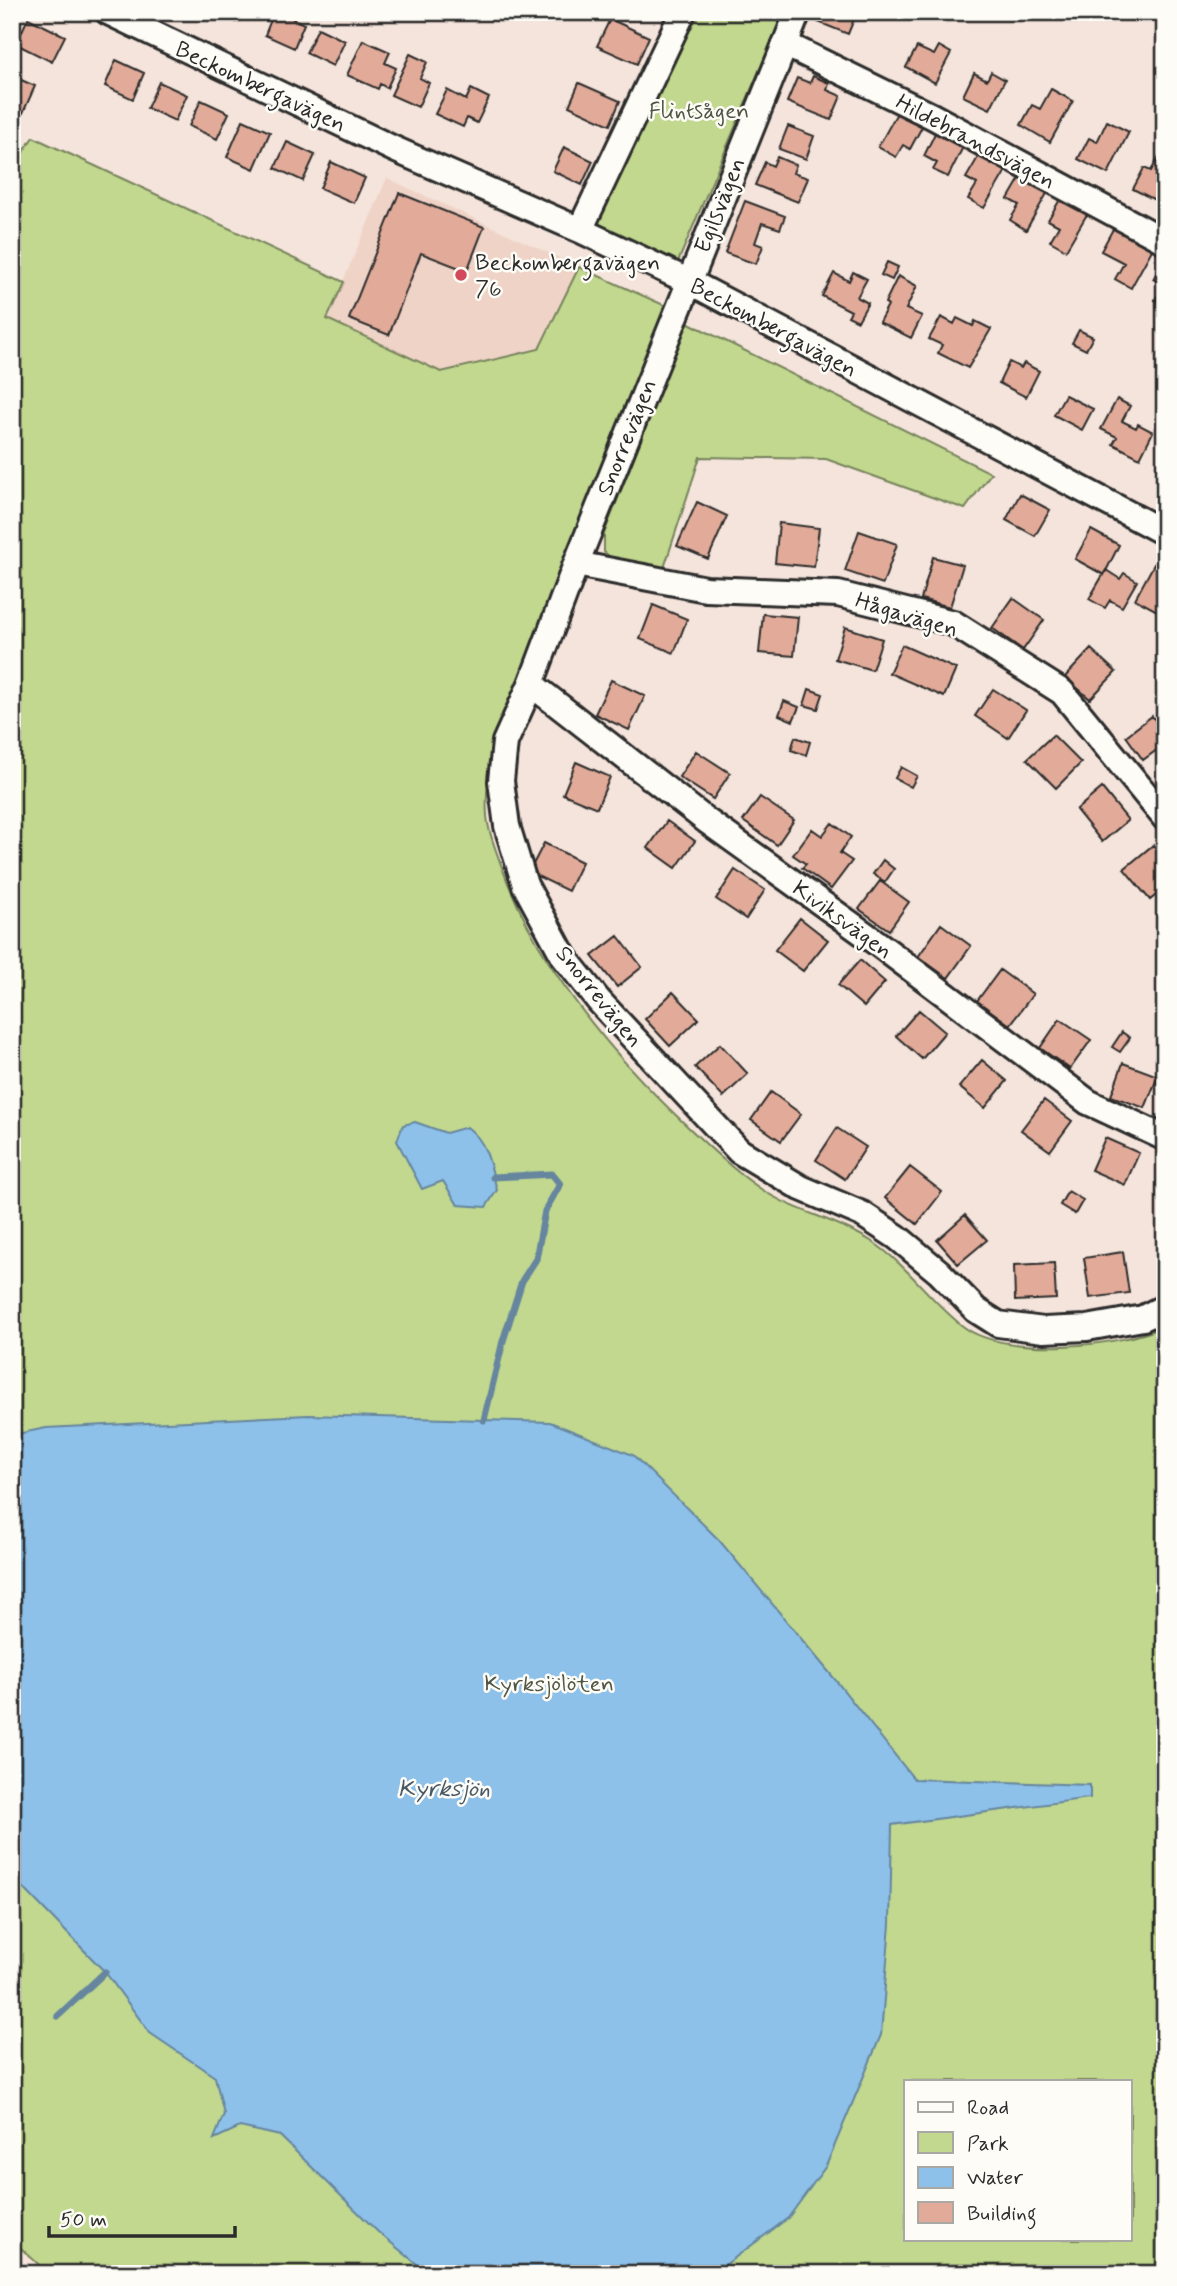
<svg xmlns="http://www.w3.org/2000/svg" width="1177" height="2286" font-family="Mynerve,sans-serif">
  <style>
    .built { fill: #efd3c7 }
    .green { fill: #c1d88e; stroke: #76825c; stroke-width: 2; fill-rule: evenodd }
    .water { fill: #8dc1ea; stroke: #66859e; stroke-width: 2 }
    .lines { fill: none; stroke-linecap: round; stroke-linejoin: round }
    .stream { stroke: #66859e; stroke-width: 7 }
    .building { fill: #e2ab99; stroke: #2b2b2b; stroke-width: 2 }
    .street-casing { stroke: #2b2b2b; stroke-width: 30 }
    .street { stroke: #fdfcf7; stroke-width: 24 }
    .poi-dot { fill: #d1495b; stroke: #fdfcf7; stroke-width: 2.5 }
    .labels { text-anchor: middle; stroke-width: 5; stroke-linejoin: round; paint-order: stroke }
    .street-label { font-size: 23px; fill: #2b2b2b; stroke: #fdfcf7 }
    .park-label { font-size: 23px; fill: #505644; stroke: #fdfcf7 }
    .poi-label { font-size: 23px; fill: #2b2b2b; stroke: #fdfcf7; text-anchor: start }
    .water-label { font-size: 24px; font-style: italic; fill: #485864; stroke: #fdfcf7 }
  </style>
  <rect width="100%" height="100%" fill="#f5e4db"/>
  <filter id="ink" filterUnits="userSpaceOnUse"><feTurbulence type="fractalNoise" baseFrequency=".0143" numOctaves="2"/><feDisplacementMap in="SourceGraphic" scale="14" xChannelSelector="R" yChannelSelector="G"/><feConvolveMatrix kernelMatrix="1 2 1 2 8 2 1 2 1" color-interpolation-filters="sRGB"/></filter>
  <g filter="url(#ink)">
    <path class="built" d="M387 178 579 267 539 349 441 372 327 319Z"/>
    <path class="green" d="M694 12H784L678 262 596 224Z
      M33 137 344 282 327 319 441 372 539 349 579 267 666 306 495 743C490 767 485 791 487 816 488 832 495 847 500 862 535 963 608 1051 685 1124 709 1147 733 1170 761 1189 795 1212 837 1219 871 1241 907 1264 930 1301 964 1327 1005 1358 1121 1347 1165 1326V2274H49L12 2240V169ZM906 2081H1130V2239H906Z
      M687 322 991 473 965 509 826 459 700 457 664 568 613 559 604 552V534Z"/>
    <path class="water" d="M415 1122 446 1133 467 1127C488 1143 490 1165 497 1190L486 1207 458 1205 443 1181 422 1189 397 1141 403 1125Z
      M308 1415 550 1422 633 1455 719 1540 833 1677 914 1779 1090 1785V1798L892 1825 890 1924 881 2035 826 2166 788 2218 713 2274H429L378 2232 280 2136 240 2127 214 2139 224 2114 215 2077 150 2033 105 1972 12 1876V1435L46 1428Z"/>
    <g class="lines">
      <path class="stream" d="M484 1420 503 1341 522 1281 536 1259 545 1211 560 1184 552 1174 493 1177
        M58 2016 105 1972"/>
    </g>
    <path class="building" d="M215 12H241L236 22Z
      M274 12H296L293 19 304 24 294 48 265 35Z
      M822 12H857L848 34 818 22Z
      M28 18 65 36 52 62 16 44Z
      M610 19 649 37 637 64 597 46Z
      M318 28 345 41 333 66 306 53Z
      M363 40 390 52 385 63 396 68 387 88 380 84 378 89 347 75Z
      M939 46 951 53 935 83 906 67 917 47 934 55Z
      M410 54 427 62 420 78 429 83 418 107 391 95Z
      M116 60 144 73 133 99 105 86Z
      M991 72 1005 80 990 109 963 96 974 73 987 80Z
      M12 76 35 86 23 113 12 108Z
      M813 76 829 83 827 90 841 96 831 120 787 102 797 78 810 83Z
      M159 82 187 95 175 121 147 108Z
      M579 83 620 101 610 125 569 106Z
      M471 89 489 98 477 123 467 118 463 127 435 114 447 90 466 100Z
      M1051 89 1073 101 1050 142 1021 125 1032 105 1040 109Z
      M201 100 229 113 217 139 189 126Z
      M898 111 923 125 910 149 903 145 896 157 878 147Z
      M243 120 270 132 254 169 227 157Z
      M1107 121 1129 132 1108 174 1078 159 1089 138 1097 142Z
      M788 126 814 136 806 159 779 149Z
      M936 131 964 145 948 177 933 170 937 163 924 156Z
      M287 142 315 155 303 181 275 168Z
      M564 147 593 161 582 185 553 171Z
      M1162 151 1165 153V199L1163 204 1133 189 1144 168 1151 171Z
      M980 154 1007 169 984 208 968 199 977 184 966 178Z
      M777 157 796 165 793 173 808 178 798 202 755 185 765 162 773 166Z
      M331 162 365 178 354 203 320 188Z
      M1022 175 1049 190 1026 230 1010 220 1019 205 1008 199Z
      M399 193 484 227 467 271 421 253 389 335 349 319Z
      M1062 196 1089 211 1066 250 1050 241 1059 226 1048 220Z
      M745 201 785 216 780 229 762 223 755 243 763 246 756 264 725 253Z
      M1114 227 1153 248 1131 288 1115 279 1124 263 1101 251Z
      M1165 258V306L1155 300 1164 285 1153 279Z
      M887 262 898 267 892 280 881 275Z
      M853 272 867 279 857 297 868 303 858 321 848 316 851 311 822 296 834 273 849 281Z
      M898 276 917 286 906 309 922 316 911 338 879 322 888 305 885 303Z
      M941 317 954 324 957 318 973 326 975 321 991 329 968 368 938 353 942 345 929 339Z
      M1079 330 1093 337 1086 350 1072 343Z
      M1009 362 1021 368 1024 363 1039 371 1026 397 999 383Z
      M1065 395 1093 409 1082 430 1054 415Z
      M1117 399 1130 406 1122 421 1136 428 1138 424 1153 432 1140 458 1113 444 1117 437 1101 429Z
      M1020 494 1050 510 1035 536 1006 520Z
      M697 502 727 516 708 559 677 546Z
      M779 523 819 528 814 567 775 563Z
      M1091 530 1119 545 1104 575 1075 559Z
      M859 531 897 544 883 584 845 571Z
      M933 557 963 565 950 607 921 599Z
      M1154 564 1165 570V598L1157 611 1135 599Z
      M1106 570 1120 579 1124 573 1137 581 1122 607 1110 600 1105 608 1089 599Z
      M1013 598 1044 620 1023 650 992 628Z
      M653 605 687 619 674 653 640 639Z
      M763 614 798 617 794 656 759 653Z
      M845 627 882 639 872 670 835 659Z
      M902 645 956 669 944 697 889 673Z
      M1091 649 1116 672 1090 699 1065 677Z
      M611 680 645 696 629 730 595 714Z
      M809 689 823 694 818 709 804 705Z
      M993 689 1026 710 1008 738 975 716Z
      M784 701 799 707 793 721 779 715Z
      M1152 716 1165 733V744L1143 760 1126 736Z
      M1053 735 1081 763 1056 788 1027 759Z
      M795 737 810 742 806 755 791 750Z
      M696 751 730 773 713 799 679 777Z
      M576 762 610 777 597 808 563 794Z
      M901 767 917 776 911 787 895 778Z
      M1102 788 1128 820 1102 842 1076 810Z
      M760 797 794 820 777 845 743 821Z
      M667 821 695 841 676 868 648 848Z
      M832 823 851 837 840 853 852 861 831 889 802 868 806 864 793 855 812 829 822 836Z
      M544 843 582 862 568 891 529 872Z
      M1153 845 1165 859V888L1150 900 1124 869Z
      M883 860 894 869 885 882 873 874Z
      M735 870 765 890 746 919 716 899Z
      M880 881 909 902 889 930 859 909Z
      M800 918 828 940 803 971 775 950Z
      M941 924 971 946 948 978 918 957Z
      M618 936 642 967 617 987 592 956Z
      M860 960 885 982 864 1007 838 985Z
      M1000 970 1033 994 1010 1025 977 1001Z
      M673 992 699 1019 670 1046 645 1019Z
      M919 1010 945 1032 922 1059 896 1036Z
      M1060 1019 1091 1040 1070 1069 1040 1048Z
      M1122 1032 1130 1038 1120 1052 1112 1047Z
      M720 1044 748 1074 723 1097 695 1067Z
      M982 1060 1007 1081 985 1108 959 1087Z
      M1123 1063 1158 1076 1145 1108 1111 1096Z
      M771 1092 801 1114 781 1141 751 1120Z
      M1044 1100 1072 1121 1050 1151 1021 1130Z
      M837 1128 866 1147 845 1179 816 1160Z
      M1105 1138 1139 1153 1125 1185 1091 1170Z
      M910 1167 942 1192 917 1224 885 1198Z
      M1068 1191 1083 1200 1075 1214 1060 1205Z
      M965 1215 987 1240 958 1264 937 1240Z
      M1123 1252 1129 1293 1090 1298 1084 1258Z
      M1054 1263 1056 1299 1015 1301 1014 1265Z"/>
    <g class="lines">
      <g class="street-casing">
        <path id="street" d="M108 12 394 149 580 230 688 281 1165 533
          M798 12 576 564 531 684 505 742 501 781 507 826 525 885 564 957 599 1001 739 1151 801 1188 862 1214 897 1237 939 1272 976 1310 998 1324 1044 1330 1087 1328 1143 1318 1165 1307
          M785 44 932 116 1165 241
          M580 230 683 12
          M576 564 706 589 838 594 953 623 1062 692 1165 818
          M531 684 707 821 877 943 1088 1102 1165 1138"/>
      </g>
      <use href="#street" class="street"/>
    </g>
  </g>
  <circle class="poi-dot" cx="461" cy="275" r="7"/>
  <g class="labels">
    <g class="street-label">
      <text transform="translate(261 86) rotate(25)" y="8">Beckombergavägen</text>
      <text transform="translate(976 141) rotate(28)" y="8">Hildebrandsvägen</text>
      <text transform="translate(719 205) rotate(-68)" y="8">Egilsvägen</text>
      <text transform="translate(774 327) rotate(28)" y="8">Beckombergavägen</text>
      <text transform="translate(626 437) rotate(-68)" y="8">Snorrevägen</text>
      <text transform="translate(907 614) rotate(17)" y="8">Hågavägen</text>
      <text transform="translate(843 919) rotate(36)" y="8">Kiviksvägen</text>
      <text transform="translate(600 996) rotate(51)" y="8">Snorrevägen</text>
    </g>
    <g class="park-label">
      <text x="699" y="118">Flintsågen</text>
      <text x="549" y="1691">Kyrksjölöten</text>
    </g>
    <g class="poi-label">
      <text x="475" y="270">Beckombergavägen<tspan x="475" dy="26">76</tspan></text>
    </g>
    <g class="water-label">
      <text x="444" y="1796">Kyrksjön</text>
    </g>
  </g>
  <rect width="1177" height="2286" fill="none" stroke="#fdfcf7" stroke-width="42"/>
  <rect x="21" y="21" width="1135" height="2244" fill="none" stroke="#2b2b2b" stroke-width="2.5" filter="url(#ink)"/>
  <rect x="904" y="2080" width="228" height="161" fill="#fdfcf7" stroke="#a9a8a5" stroke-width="2"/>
  <rect x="918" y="2102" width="35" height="10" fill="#fdfcf7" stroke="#a9a8a5" stroke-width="2"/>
  <text x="967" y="2114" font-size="21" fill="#2b2b2b">Road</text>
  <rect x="918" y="2132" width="35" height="21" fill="#c1d88e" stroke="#a9a8a5" stroke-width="2"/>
  <text x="967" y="2150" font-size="21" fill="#2b2b2b">Park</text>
  <rect x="918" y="2167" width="35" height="21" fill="#8dc1ea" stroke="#a9a8a5" stroke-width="2"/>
  <text x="967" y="2184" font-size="21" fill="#2b2b2b">Water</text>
  <rect x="918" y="2202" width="35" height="21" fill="#e2ab99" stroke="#a9a8a5" stroke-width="2"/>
  <text x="967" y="2220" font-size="21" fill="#2b2b2b">Building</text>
  <path d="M49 2226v10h186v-10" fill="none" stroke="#2b2b2b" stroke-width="3.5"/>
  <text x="60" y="2226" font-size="21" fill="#2b2b2b" stroke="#fdfcf7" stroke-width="5" paint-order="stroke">50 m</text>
</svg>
